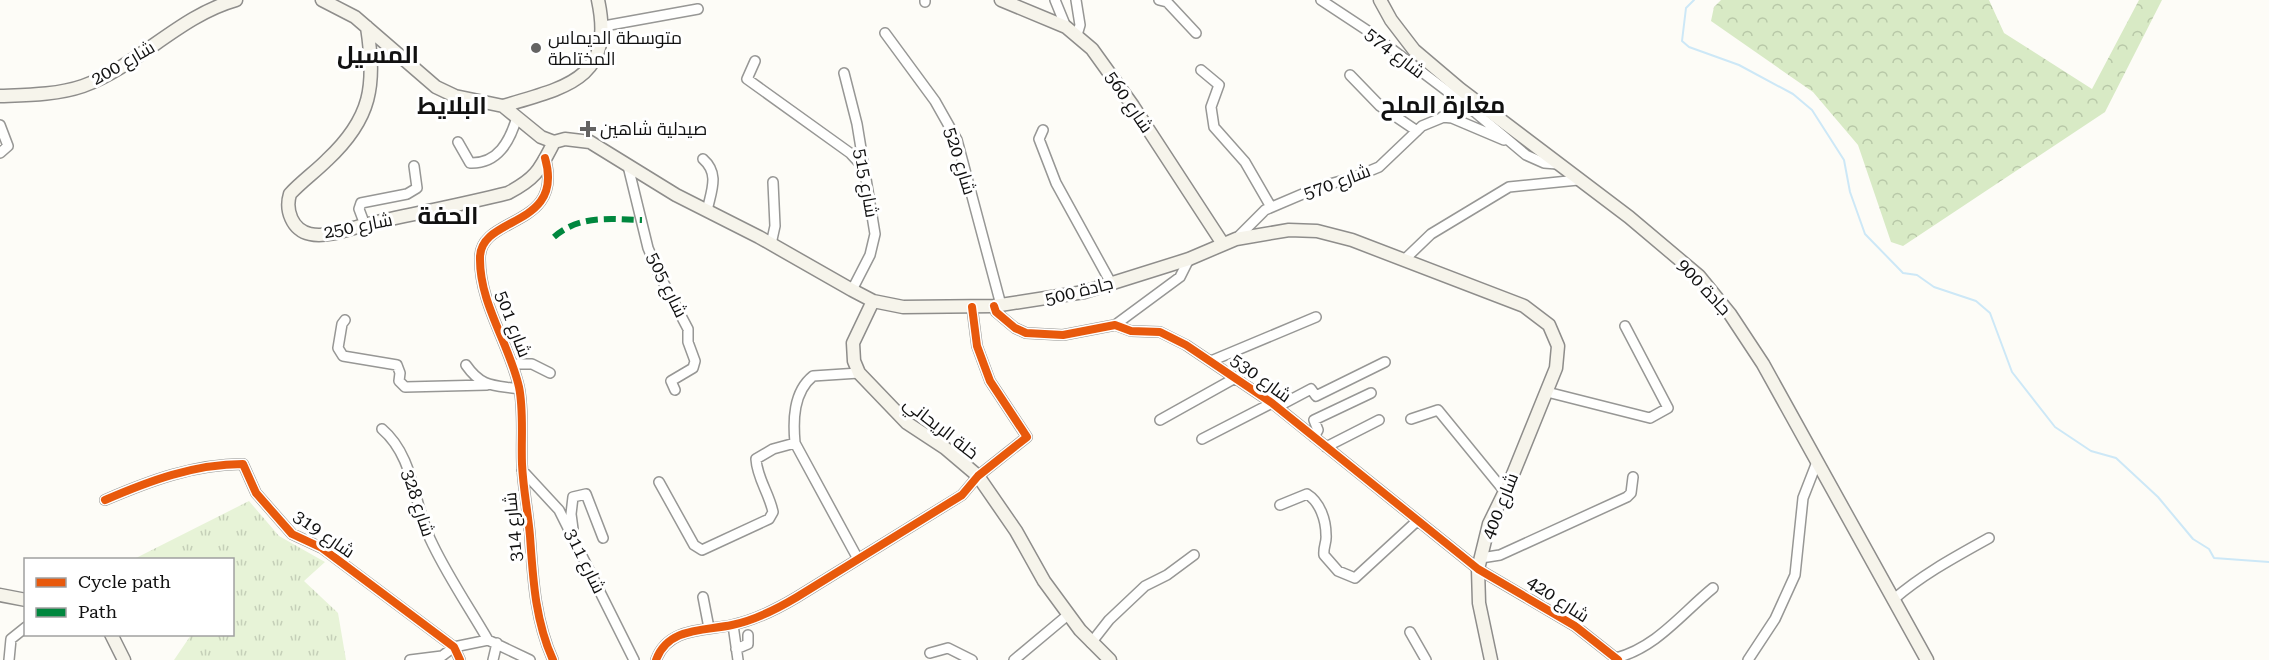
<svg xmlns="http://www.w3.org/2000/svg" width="2269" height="660" font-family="'Roboto Serif',Cairo,serif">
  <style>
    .grass { fill: url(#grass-tufts) }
    .forest { fill: url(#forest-crowns) }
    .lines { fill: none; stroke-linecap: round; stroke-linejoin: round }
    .stream { stroke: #cde8f7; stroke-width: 2 }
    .street-casing { stroke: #979795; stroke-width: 12 }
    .secondary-casing { stroke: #8e8d8b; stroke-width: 15 }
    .street { stroke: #fffffe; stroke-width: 9 }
    .secondary { stroke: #f6f4eb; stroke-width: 12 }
    .quiet { stroke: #00873e; stroke-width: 6; stroke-dasharray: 12 6; stroke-linecap: butt }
    .cycleway-casing { stroke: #fff; stroke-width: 11 }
    .cycleway { stroke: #e8590c; stroke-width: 8 }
    .poi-dot { fill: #646362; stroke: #fff; stroke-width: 2 }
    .labels { text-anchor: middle; stroke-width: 6; stroke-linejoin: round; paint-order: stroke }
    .poi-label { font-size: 18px; fill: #111; stroke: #fff; text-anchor: start }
    .street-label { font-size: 18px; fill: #111; stroke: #fff }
    .district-label { font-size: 24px; font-weight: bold; fill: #111; stroke: #fff }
  </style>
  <defs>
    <pattern id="grass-tufts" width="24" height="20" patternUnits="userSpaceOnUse" patternTransform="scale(1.5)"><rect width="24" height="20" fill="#e7f3d7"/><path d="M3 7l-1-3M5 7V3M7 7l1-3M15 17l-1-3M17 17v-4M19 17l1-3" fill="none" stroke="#c5cfb8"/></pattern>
    <pattern id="forest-crowns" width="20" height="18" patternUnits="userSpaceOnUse" patternTransform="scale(1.5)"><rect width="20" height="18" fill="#d8eac5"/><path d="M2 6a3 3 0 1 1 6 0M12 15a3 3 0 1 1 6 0" fill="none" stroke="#b8c8a8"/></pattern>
  </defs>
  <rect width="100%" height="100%" fill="#fdfcf7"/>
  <path class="grass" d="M249 501 279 536 325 562 304 581 338 613 346 660H174L191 635 232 634V560L134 559Z"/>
  <path class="forest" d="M1721 0H1989L2004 33 2092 89 2139 0H2162L2105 112 1903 246 1891 242 1858 145 1813 92 1711 21 1714 7Z"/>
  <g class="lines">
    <path class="stream" d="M1694 0 1686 8 1682 41 1689 47 1739 65 1793 94 1812 110 1844 160 1850 192 1865 234 1903 273 1917 275 1934 287 1976 301 1990 313 2012 372 2055 427 2091 451 2116 458 2158 497 2193 539 2209 549 2214 558 2269 562"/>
    <g class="street-casing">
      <path id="street" d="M1055 0 1066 27
        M1076 0 1080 25 1077 35
        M1159 0 1167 2 1196 33
        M1321 0 1368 31 1476 113 1526 155 1544 163 1557 164
        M925 2V0
        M604 26 698 9
        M885 33 935 101 957 140 1001 305
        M755 61 747 79 850 153 862 166
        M1201 70 1219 85 1211 107 1214 127 1245 162 1271 207
        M844 73 857 124 875 234 870 255 852 290
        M1350 75 1380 106 1417 131
        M1442 117 1452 118 1504 140
        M0 125 8 146 0 153
        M1043 130 1039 139 1056 183 1111 283
        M458 142 470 163C498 164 510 141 517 117
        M545 158C565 228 481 215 480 257 479 303 509 343 519 387 524 411 521 439 522 464 523 488 528 512 530 536 533 579 535 620 553 660
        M703 159C720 174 711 191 707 211
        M628 166 648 248 659 274 688 329V342L695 361 693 368 671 381 675 390
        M365 225 359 209 361 203 407 194 417 188 414 166
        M1236 239 1265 210 1319 187 1355 177 1379 167 1422 126 1468 107
        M771 244 775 226 773 182
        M1405 259 1431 234 1509 187 1578 180
        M994 306 996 312 1015 328 1026 333 1063 335 1115 325 1131 331 1160 332 1186 345 1272 403 1478 569 1575 626 1618 660
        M345 320 342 324 338 348 343 356 397 365 400 373 399 381 405 387 487 385
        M1115 325 1180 277 1189 259
        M1211 361 1316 317
        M513 364H532L550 373
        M466 365C482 388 494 385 519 389
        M1547 392 1650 418 1668 408 1625 326
        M1277 407 1311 389 1316 396 1385 362
        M1411 419 1438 410 1505 492
        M1160 420 1237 377
        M382 429C416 458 413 508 433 545 449 578 470 609 488 640
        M1314 437 1318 430 1314 420 1371 393
        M1202 439 1272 403
        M1326 447 1379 420
        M522 470 559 510 634 660
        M659 482 694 545 702 550 769 519 773 512C769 493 757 478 756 459L773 449 795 443
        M105 500C149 481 194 464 243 464L256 493 292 534 322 548 454 647 460 660
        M1280 505 1307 494C1320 502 1326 520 1326 535 1327 542 1323 547 1324 555L1338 571 1355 578 1417 521
        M573 529 571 514 573 497 586 494 603 538
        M1481 558 1500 555 1627 497 1631 493 1633 477
        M858 559 795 443C793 421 793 392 813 376L859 373
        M703 597 709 628
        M1894 599C1923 574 1955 557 1989 538
        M733 625 738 660
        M1410 632 1426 660
        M1091 643 1109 620 1145 586 1167 575 1194 555
        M736 649 748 644V635
        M930 653 948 648 972 660
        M1616 658C1657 647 1681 614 1713 588
        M9 660 11 639 26 627
        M410 660 442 656 454 647 488 640 530 660
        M493 660 497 643
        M656 660C668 627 704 631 732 625 756 620 777 609 797 597L962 495 978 476 1027 437 990 381 977 346 972 307
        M1014 660 1069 614
        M1748 660 1775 619 1795 575 1803 498 1817 462"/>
    </g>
    <g class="secondary-casing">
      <path id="secondary" d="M322 0 355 17 436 87 455 96 503 106 541 137 554 142
        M1001 0 1066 27 1092 49 1133 106 1223 244
        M1380 0 1391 20 1414 50 1460 89 1629 217 1699 276 1730 314 1763 364 1927 660
        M367 27C376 85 372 118 327 160 315 172 301 182 290 194 285 210 292 230 310 234 326 238 349 229 364 225 412 214 460 205 508 193 537 178 540 169 554 142
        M0 96C26 95 57 95 83 86 138 66 179 16 236 0
        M503 106C567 87 615 79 598 0
        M554 142 565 139 590 142 676 195 759 237 852 290 873 301 903 307 994 306 1084 292 1189 259 1236 239 1289 230 1317 231 1352 240 1524 306 1549 325 1558 346 1556 368 1511 479 1489 524 1478 569 1479 603 1491 660
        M873 301 853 343 854 361 859 373 907 423 945 448 978 476 1016 531 1044 581 1080 630 1110 660
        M0 595 26 600
        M111 634 124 660"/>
    </g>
    <use href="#street" class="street"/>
    <use href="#secondary" class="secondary"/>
    <path class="quiet" d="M554 237C579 215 609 219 642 220"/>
    <g class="cycleway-casing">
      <path id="cycleway" d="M545 158C565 228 481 215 480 257 479 303 509 343 519 387 524 411 521 439 522 464 523 488 528 512 530 536 533 579 535 620 553 660
        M994 306 996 312 1015 328 1026 333 1063 335 1115 325 1131 331 1160 332 1186 345 1272 403 1478 569 1575 626 1618 660
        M105 500C149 481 194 464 243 464L256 493 292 534 322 548 454 647 460 660
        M656 660C668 627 704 631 732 625 756 620 777 609 797 597L962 495 978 476 1027 437 990 381 977 346 972 307"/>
    </g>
    <use href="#cycleway" class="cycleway"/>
  </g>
  <g class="poi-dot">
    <circle cx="536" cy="48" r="6"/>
    <path d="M585 120h6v6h6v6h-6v6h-6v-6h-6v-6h6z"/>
  </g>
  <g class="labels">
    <g class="poi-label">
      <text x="548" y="44">متوسطة الديماس<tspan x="548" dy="21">المختلطة</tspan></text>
      <text x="600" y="135">صيدلية شاهين</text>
    </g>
    <g class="street-label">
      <text transform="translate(1395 53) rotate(38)" y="6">شارع 574</text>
      <text transform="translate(123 63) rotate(-30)" y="6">شارع 200</text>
      <text transform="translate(1129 102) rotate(56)" y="6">شارع 560</text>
      <text transform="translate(960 161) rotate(73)" y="6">شارع 520</text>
      <text transform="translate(1337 182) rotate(-20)" y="6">شارع 570</text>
      <text transform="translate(866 183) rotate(80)" y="6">شارع 515</text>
      <text transform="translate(358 226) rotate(-11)" y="6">شارع 250</text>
      <text transform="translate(667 285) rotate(64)" y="6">شارع 505</text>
      <text transform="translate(1704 287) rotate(47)" y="6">جادة 900</text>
      <text transform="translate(1079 291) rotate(-14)" y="6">جادة 500</text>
      <text transform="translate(513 324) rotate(69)" y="6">شارع 501</text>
      <text transform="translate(1261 378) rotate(36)" y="6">شارع 530</text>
      <text transform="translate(941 428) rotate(38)" y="6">خلة الريحاني</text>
      <text transform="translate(418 503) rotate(72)" y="6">شارع 328</text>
      <text transform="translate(1500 506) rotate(-68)" y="6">شارع 400</text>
      <text transform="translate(513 527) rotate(-95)" y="6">شارع 314</text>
      <text transform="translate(324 534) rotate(35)" y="6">شارع 319</text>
      <text transform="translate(585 561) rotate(64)" y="6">شارع 311</text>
      <text transform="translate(1558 599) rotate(33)" y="6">شارع 420</text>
    </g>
    <g class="district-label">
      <text x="378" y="63">المسيل</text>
      <text x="1443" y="113">مغارة الملح</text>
      <text x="452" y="114">البلايط</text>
      <text x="448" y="224">الحفة</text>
    </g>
  </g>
  <rect x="24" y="558" width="210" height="78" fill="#ffffff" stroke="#a0a0a0" stroke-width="1.5"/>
  <rect x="36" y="578" width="30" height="9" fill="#e8590c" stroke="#a0a0a0" stroke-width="1.5"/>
  <text x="78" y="588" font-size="18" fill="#111111">Cycle path</text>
  <rect x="36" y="608" width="30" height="9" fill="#00873e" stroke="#a0a0a0" stroke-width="1.5"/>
  <text x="78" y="618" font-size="18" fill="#111111">Path</text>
</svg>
